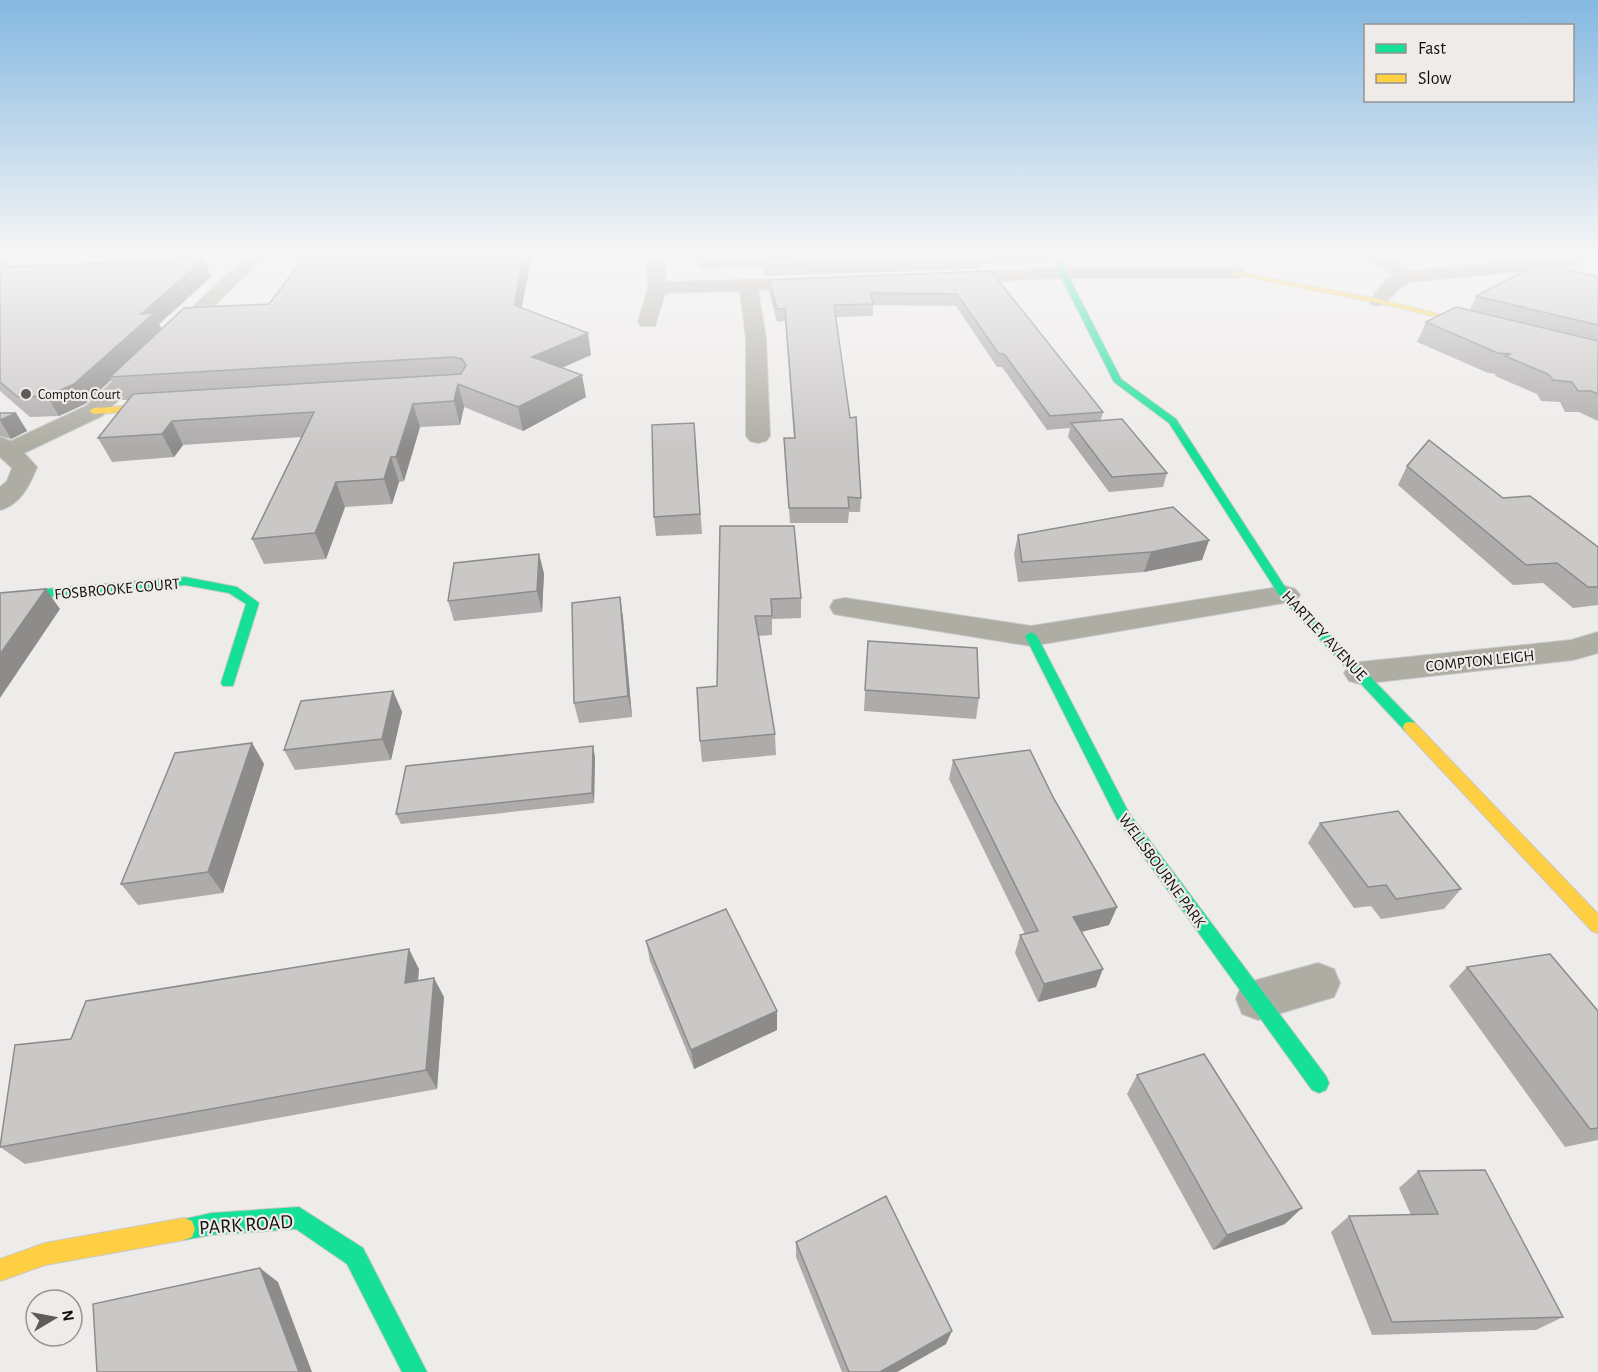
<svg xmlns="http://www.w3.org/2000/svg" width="1598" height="1372" font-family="'Alegreya Sans',sans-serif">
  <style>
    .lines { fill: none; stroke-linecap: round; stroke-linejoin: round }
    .street-casing { stroke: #cac9c8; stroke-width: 2 }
    .fast-casing { stroke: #cac9c8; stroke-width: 2 }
    .slow-casing { stroke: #cac9c8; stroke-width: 2 }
    .street { fill: #aeada3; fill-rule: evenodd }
    .fast { fill: #16e098; fill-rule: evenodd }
    .slow { fill: #ffcf43; fill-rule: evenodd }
    .wall { fill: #aeacab }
    .shaded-wall { fill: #8d8c8b }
    .building { fill: #cac8c7; stroke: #8d8c8b; stroke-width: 1.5 }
    .poi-dot { fill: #5e5c5b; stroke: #efebe9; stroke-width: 2 }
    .labels { text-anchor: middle; stroke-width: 4.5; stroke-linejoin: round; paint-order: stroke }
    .far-poi-label { font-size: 14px; fill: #100f0e; stroke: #efebe9; text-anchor: start }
    .street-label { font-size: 16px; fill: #100f0e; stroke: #efebe9 }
    .near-street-label { font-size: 20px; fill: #100f0e; stroke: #efebe9 }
  </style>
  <rect width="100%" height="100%" fill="#eeecea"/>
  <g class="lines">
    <g class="street-casing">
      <path id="street" d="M0 255H15L6 265 0 266Z
        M248 255H266L102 416 24 453 37 467C30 485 20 505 0 510V487L7 481 12 468 0 457V437L11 441 86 406Z
        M647 255H663L666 282 814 278 820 279 823 283 820 287 814 288 758 290 766 338 770 436 766 441 758 443 750 441 746 436V338L740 291 665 293 655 326H641L638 322 648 288Z
        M1365 255H1385L1412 271 1569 255H1591L1589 259 1568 267 1411 282C1391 288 1390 310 1371 305L1369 301 1387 278 1395 276Z
        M1063 268H1236L1242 269 1245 273 1242 277 1236 278H1063L950 283 944 282 941 278 944 274 950 273Z
        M1285 586 1295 589 1300 595 1295 601 1031 646 845 616 834 614 830 607 834 600 845 598 1031 626Z
        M1598 632V653L1573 660 1360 684 1349 681 1344 673 1349 665 1360 662 1571 640Z
        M1318 963 1334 969 1340 983 1334 997 1258 1020 1242 1014 1236 999 1242 984Z"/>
    </g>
    <g class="fast-casing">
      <path id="fast" d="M1056 255H1062L1067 273 1121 379 1176 419 1289 593 1415 723 1417 727 1415 731H1405L1281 598 1169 423 1114 382 1059 273Z
        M185 577 237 587 259 603 233 686H223L221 683 246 604 229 593 185 585 0 601V593Z
        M1031 632 1037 636 1129 813 1326 1076 1329 1083 1326 1090 1319 1093 1312 1090 1118 821 1025 636Z
        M299 1207 363 1248 427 1372H402L347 1264 296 1229 211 1235 184 1240 176 1237 173 1229 176 1221 211 1213Z"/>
    </g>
    <g class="slow-casing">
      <path id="slow" d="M1233 271 1378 299 1487 326 1483 328 1378 303 1236 275H1233Z
        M166 404 171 407 169 409 94 414 89 411 94 408Z
        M1410 722 1415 723 1598 914V933L1592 931 1405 731 1403 727 1405 723Z
        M184 1218 192 1221 195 1229 192 1237 184 1240 45 1265 0 1281V1259L45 1243Z"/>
    </g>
    <use href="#street" class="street"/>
    <use href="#fast" class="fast"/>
    <use href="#slow" class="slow"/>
  </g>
  <path class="wall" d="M306 255H532L521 308 591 355 562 368 586 397 523 431 464 407 460 425 420 427 404 481 399 482 392 504 345 507 326 559 264 564 252 539 302 437 183 445 174 457 112 462 98 438 129 400H121L111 380 85 404 59 416 30 417 0 391V269L204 259 211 277 159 324 162 329 269 304Z
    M698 255H1051L1050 262 978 264V269L765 276 763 267 699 269Z
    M991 271 1103 412 1101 420 1167 473 1163 487 1109 492 1068 437 1070 428 1047 430 1002 367H997L956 306 873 305V316L835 317 861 498 860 512H849L848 523H790L784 438H794L785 321 777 322 769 292V280Z
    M1598 277V421L1579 412H1565L1560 402 1541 401 1537 394 1495 376 1496 374 1488 373 1417 342 1426 322 1470 310 1476 296Z
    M0 413H16L27 431 11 439 0 436Z
    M694 423 702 534 656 536 654 517Z
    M1407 466 1503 498 1598 547V605L1573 608 1543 583 1513 585 1398 485Z
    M720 526 801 598V618L772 619V635L759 636 775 734 776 755 702 762 700 741 717 686Z
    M1018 535 1209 540 1202 560 1144 572 1018 582 1014 554Z
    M539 554 544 574 542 612 454 621 448 601Z
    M620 597 623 618 632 717 579 723 574 703Z
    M868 641 979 698 976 719 864 711Z
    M393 691 402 712 391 760 295 770 284 750Z
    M252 743 264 764 223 893 138 905 121 884Z
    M595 757 594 803 401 824 396 814Z
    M953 760 1054 799 1117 907 1109 925 1082 932 1096 987 1038 1002 1015 953 1020 935 1025 934 949 779Z
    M1320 823 1461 889 1444 909 1381 919 1371 906 1354 908 1308 843Z
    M646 941 777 1011V1030L694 1069 650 961Z
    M1467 967 1598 1011V1140L1565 1147 1449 986Z
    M419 969 418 981 444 997 437 1089 25 1164 0 1147 71 1039Z
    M1137 1075 1285 1224 1213 1250 1127 1094Z
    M1418 1171 1563 1317 1536 1330 1372 1335 1331 1232 1349 1216 1411 1215 1399 1188Z
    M796 1242 946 1344 897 1372H842L796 1257Z"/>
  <path class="shaded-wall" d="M524 255H532L518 326 514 305Z
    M204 259 211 277 159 324 163 331 110 377 111 380 85 404 59 416 47 396Z
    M588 333 591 355 536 379 532 357Z
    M582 375 586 397 523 431 518 407Z
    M458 384 464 407 460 425 454 401Z
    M413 404 420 427 404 481 396 457Z
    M16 413 27 431 11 439 0 420Z
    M172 421 183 445 174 457 162 434Z
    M391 457 399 482 392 504 384 479Z
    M336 482 345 507 326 559 315 533Z
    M1209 540 1202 560 1144 572 1151 552Z
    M539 554 544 574 542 612 537 591Z
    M46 589 60 609 0 698V654Z
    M620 597 623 618 632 717 628 696Z
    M393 691 402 712 391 760 382 739Z
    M252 743 264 764 223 893 208 872Z
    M593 746 595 757 594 803 592 793Z
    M1117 907 1109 925 1067 935 1073 917Z
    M409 949 419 969 416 1003 405 983Z
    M1103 969 1096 987 1038 1002 1044 984Z
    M434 978 444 997 437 1089 426 1070Z
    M777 1011V1030L694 1069 691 1050Z
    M1302 1208 1285 1224 1213 1250 1227 1235Z
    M260 1268 278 1282 312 1372H299Z
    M952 1331 946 1344 897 1372H880Z"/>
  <path class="building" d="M306 255H524L514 305 588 333 532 357 582 375 518 407 458 384 454 401 413 404 396 457H391L384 479 336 482 315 533 252 539 314 412 172 421 162 434 98 438 133 394 461 374 466 365 462 359 453 357 110 377 184 308 269 304Z
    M698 255H977L979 258 765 265 762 256 698 258Z
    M204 259 141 314 154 313 74 384 47 396 18 397 0 382V269L3 267Z
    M1540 263 1598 277V325L1476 296Z
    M991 271 1103 412 1050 416 1004 354H999L957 294 870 293 873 304 834 305 850 418 856 417 861 498 848 497 849 508H789L784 438H795L785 309H777L769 280Z
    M1456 307 1598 341V394L1591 391H1578L1572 382 1553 380 1548 374 1505 356 1511 354 1498 353 1426 322Z
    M0 413H16L0 420Z
    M1122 419 1167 473 1112 477 1071 423Z
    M694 423 700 514 654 517 652 425Z
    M1429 440 1503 498 1530 496 1598 547V587H1588L1557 563 1526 565 1407 466Z
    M1173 507 1209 540 1151 552 1022 562 1018 535Z
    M720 526H794L801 598 771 599 772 616H755L775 734 700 741 697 688 717 686Z
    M539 554 537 591 448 601 454 563Z
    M46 589 0 654V593Z
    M620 597 628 696 574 703 572 603Z
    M868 641 977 648 979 698 865 690Z
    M393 691 382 739 284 750 301 701Z
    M252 743 208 872 121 884 175 753Z
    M593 746 592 793 396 814 406 766Z
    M1030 750 1054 799 1117 907 1073 917 1103 969 1044 984 1020 935 1038 931 953 760Z
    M1398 811 1461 889 1396 899 1386 885 1368 887 1320 823Z
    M726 909 777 1011 691 1050 646 941Z
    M409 949 405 983 434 978 426 1070 0 1147 15 1045 71 1039 86 1001Z
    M1550 954 1598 1011V1128L1590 1129 1467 967Z
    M1204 1054 1302 1208 1227 1235 1137 1075Z
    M1485 1170 1563 1317 1392 1322 1349 1216 1438 1214 1418 1171Z
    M886 1196 952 1331 880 1372H849L796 1242Z
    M260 1268 299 1372H97L93 1304Z"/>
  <linearGradient id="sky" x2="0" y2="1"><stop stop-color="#84b8e1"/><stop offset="0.57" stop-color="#f7f6f6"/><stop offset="1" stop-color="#f7f6f6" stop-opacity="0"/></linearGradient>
  <rect width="1598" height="447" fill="url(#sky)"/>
  <circle class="poi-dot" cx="26" cy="394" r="6"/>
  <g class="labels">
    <g class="far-poi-label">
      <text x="38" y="399">Compton Court</text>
    </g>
    <g class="street-label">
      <text transform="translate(117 588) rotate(-5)" y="6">FOSBROOKE COURT</text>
      <text transform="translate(1325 635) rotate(47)" y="6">HARTLEY AVENUE</text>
      <text transform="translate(1480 660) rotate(-6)" y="6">COMPTON LEIGH</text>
      <text transform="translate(1163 870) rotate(54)" y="6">WELLSBOURNE PARK</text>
    </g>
    <g class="near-street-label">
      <text transform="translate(246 1224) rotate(-4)" y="7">PARK ROAD</text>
    </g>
  </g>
  <rect x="1364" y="24" width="210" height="78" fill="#efebe9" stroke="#969391" stroke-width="1.5"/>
  <rect x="1376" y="44" width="30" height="9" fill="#16e098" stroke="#969391" stroke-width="1.5"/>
  <text x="1418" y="54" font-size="18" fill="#100f0e">Fast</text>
  <rect x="1376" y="74" width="30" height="9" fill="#ffcf43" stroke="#969391" stroke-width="1.5"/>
  <text x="1418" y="84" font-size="18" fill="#100f0e">Slow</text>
  <g transform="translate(54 1318) rotate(80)"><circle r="28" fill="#efebe9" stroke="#969391" stroke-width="1.5"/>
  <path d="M0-4.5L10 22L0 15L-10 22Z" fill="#5e5c5b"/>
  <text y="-9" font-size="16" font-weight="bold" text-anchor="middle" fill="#100f0e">N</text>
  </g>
</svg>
